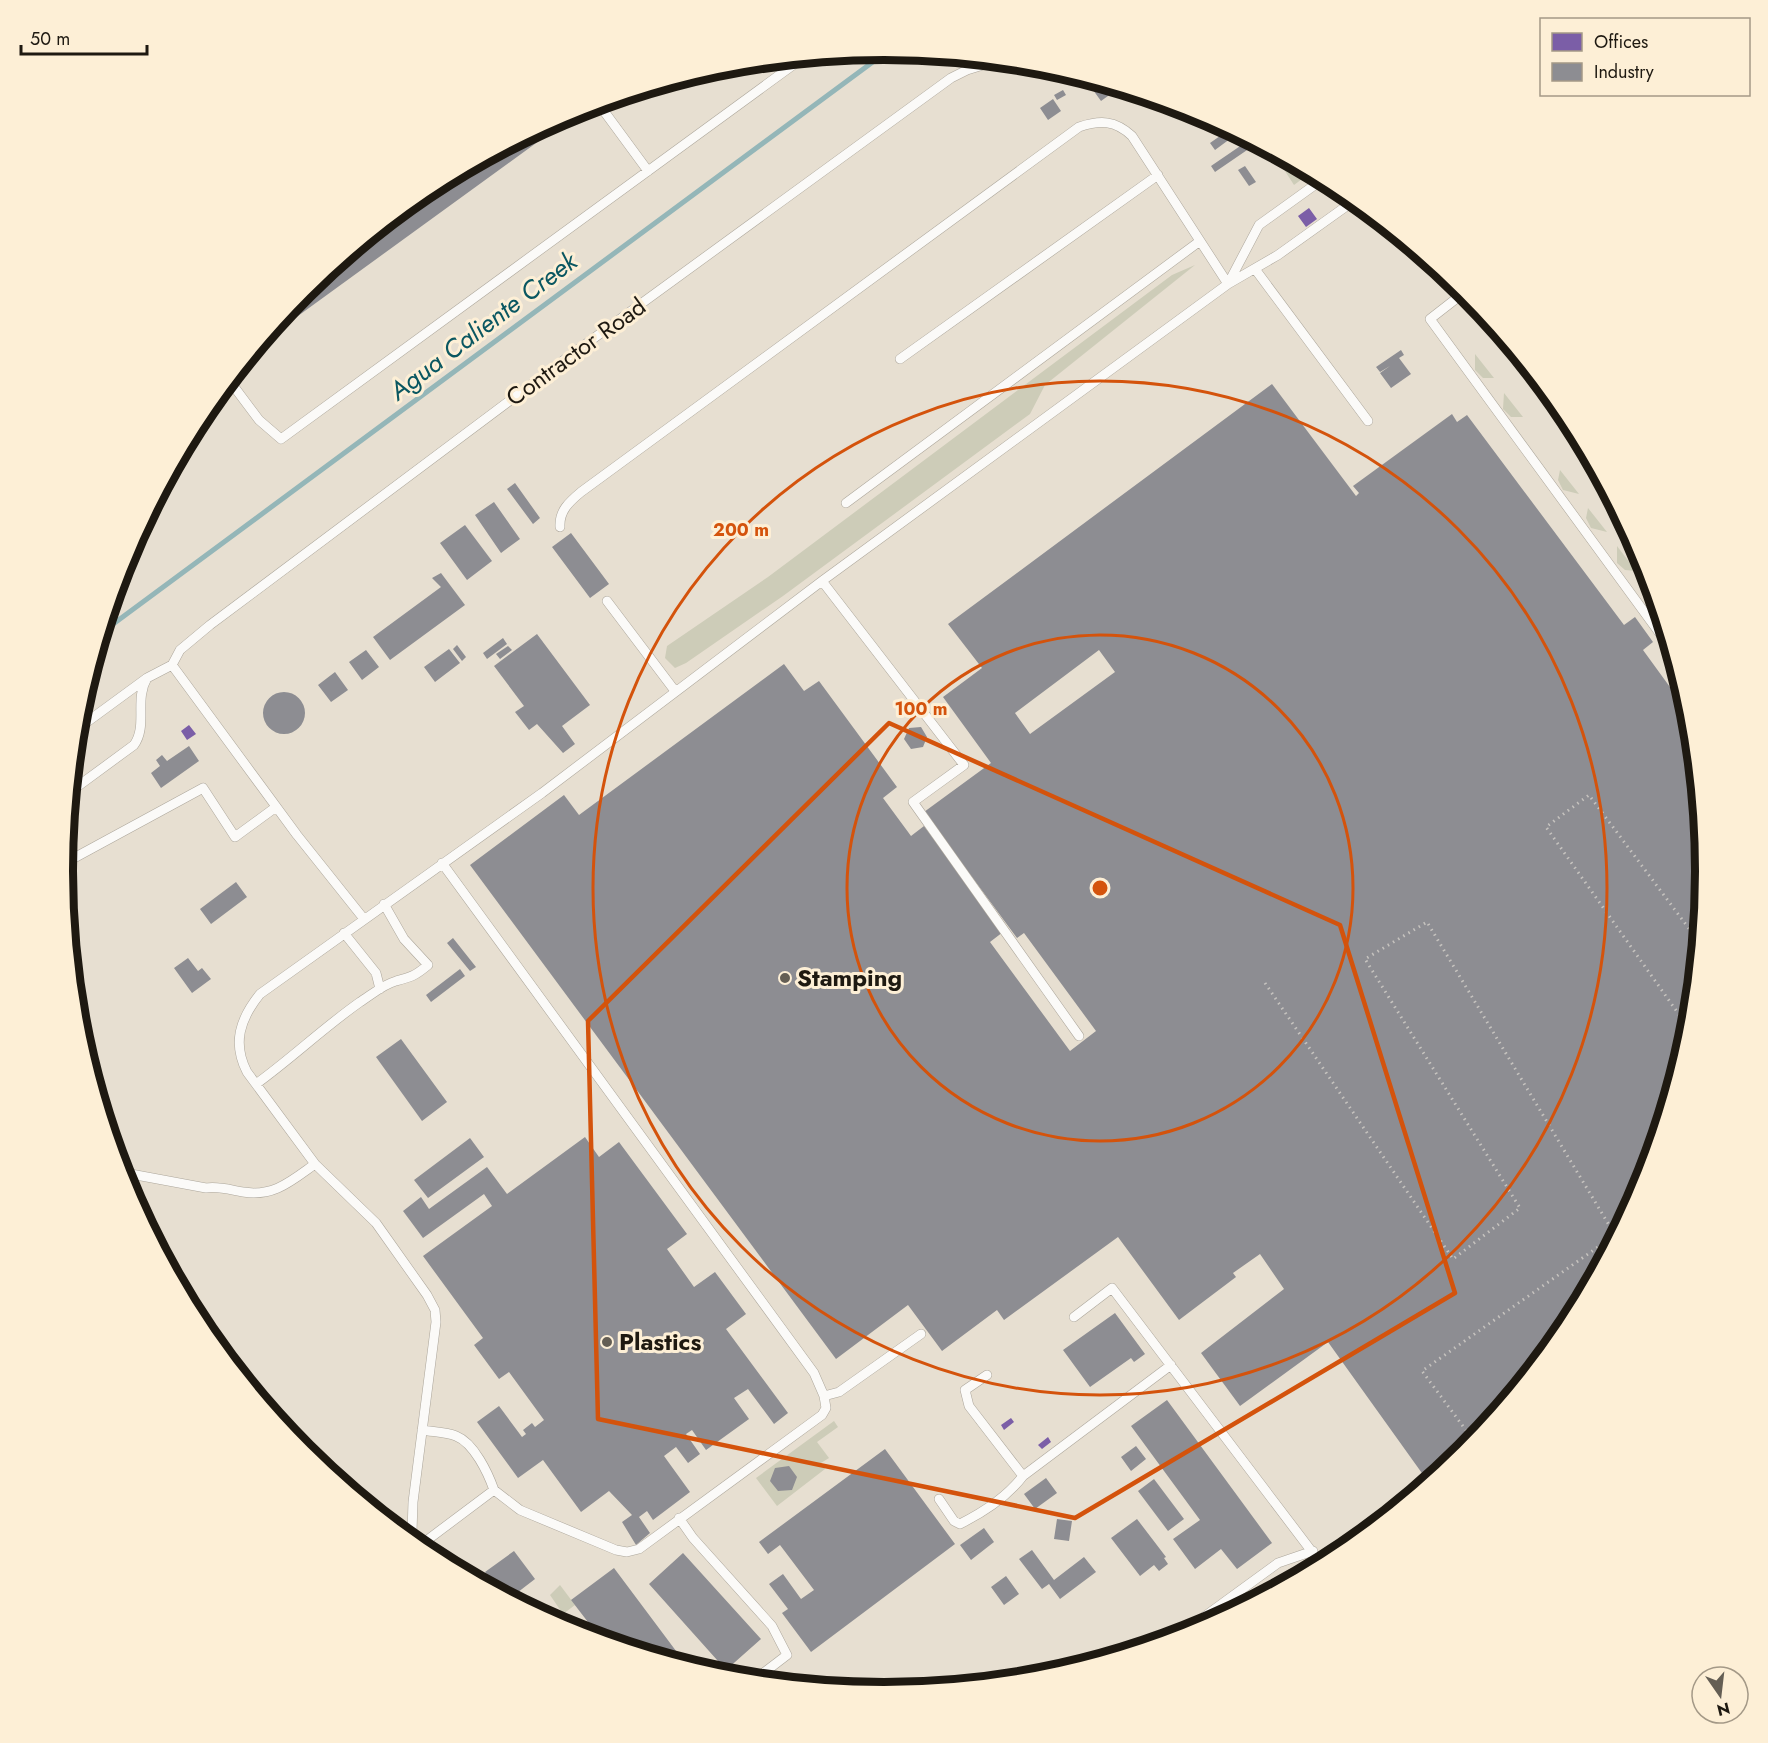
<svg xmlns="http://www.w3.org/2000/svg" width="1768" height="1743" font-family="Jost,sans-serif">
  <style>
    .green { fill: #cdccb8 }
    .offices { fill: #7b5ea7 }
    .industry { fill: #8d8d92; fill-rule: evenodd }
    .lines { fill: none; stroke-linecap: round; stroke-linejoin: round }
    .stream { stroke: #94b6b8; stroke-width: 5 }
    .lane-casing { stroke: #aca69b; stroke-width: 10 }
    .path { stroke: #c6c3bf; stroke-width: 3; stroke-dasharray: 1.5 4.5; stroke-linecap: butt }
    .lane { stroke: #fbfaf8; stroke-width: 9 }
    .marked { fill: none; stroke: #d4530c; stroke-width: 4.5; stroke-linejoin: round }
    .ring { fill: none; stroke: #d4530c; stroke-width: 3 }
    .poi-dot { fill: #645e54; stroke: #fdefd6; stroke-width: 2 }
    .labels { text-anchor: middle; stroke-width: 6; stroke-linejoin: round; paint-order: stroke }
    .street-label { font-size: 24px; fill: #1e1911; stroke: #fdefd6 }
    .poi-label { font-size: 24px; font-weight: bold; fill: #1e1911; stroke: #fdefd6; text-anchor: start }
    .water-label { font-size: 26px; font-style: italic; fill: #0a5761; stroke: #fdefd6 }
    .rim { fill: none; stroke: #1e1911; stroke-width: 8 }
    .centre { fill: #d4530c; stroke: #fdefd6; stroke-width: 3 }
    .ring-label { font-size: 18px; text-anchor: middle; font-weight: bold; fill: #d4530c; stroke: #fdefd6; stroke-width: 6; stroke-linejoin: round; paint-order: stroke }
  </style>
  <rect width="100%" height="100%" fill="#e7dfd1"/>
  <path class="green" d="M1272 151 1310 172V173L1294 185Z
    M1195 265 1045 385 1030 414 783 596 686 663 675 668 665 658 667 646 768 577 1172 275Z
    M1475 354 1494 378H1483L1475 370Z
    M1504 393 1523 417H1511L1503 409Z
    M1560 470 1579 494 1563 490 1558 480Z
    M1588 508 1607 532 1591 528 1586 518Z
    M1617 546 1636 571 1625 570 1617 563Z
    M834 1421 838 1427 817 1442 829 1458 821 1463 825 1469 777 1506 756 1478Z
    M560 1585 575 1605 563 1614 550 1595Z"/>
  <path class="offices" d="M1309 208 1317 219 1306 227 1298 216Z
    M189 725 196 734 187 740 181 731Z
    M1011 1418 1014 1422 1004 1430 1001 1425Z
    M1048 1437 1051 1442 1042 1449 1038 1445Z"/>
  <path class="industry" d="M1092 80 1114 86 1119 88 1101 101 1088 83Z
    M1063 90 1066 95 1057 100 1054 95Z
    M1053 99 1061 111 1048 120 1040 108Z
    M573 111 576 114 258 345 303 290 428 188Z
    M1230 129 1238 133 1215 150 1210 143Z
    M1249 140 1253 146 1215 172 1211 166Z
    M1245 166 1256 182 1249 186 1238 170Z
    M1401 350 1404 355 1399 358 1411 374 1391 388 1380 373 1390 366 1380 372 1376 367Z
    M1272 384 1356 496 1359 493 1353 486 1452 414 1457 422 1467 415 1624 625 1635 617 1653 642 1643 650 1691 716 1706 872 1690 1032 1643 1186 1567 1328 1465 1453 1429 1483 1328 1342 1240 1406 1201 1353 1284 1289 1260 1254 1233 1273 1236 1277 1179 1320 1118 1237 1004 1320 997 1310 942 1351 908 1305 836 1359 470 865 564 795 579 815 784 664 804 691 819 681 897 787 883 798 911 836 924 826 1003 932 990 942 1070 1051 1096 1031 1024 933 1017 938 924 812 991 763 943 697 982 668 948 624ZM1099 650 1115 672 1030 734 1015 713Z
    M515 483 540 518 533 524 507 489Z
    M494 502 520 539 501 553 475 515Z
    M465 525 492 561 467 580 440 543Z
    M571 533 609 584 590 598 552 547Z
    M441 573 465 605 390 660 373 637 441 587 432 578Z
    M537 634 590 705 562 726 575 744 563 753 537 724 529 730 515 712 524 706 494 666Z
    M503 638 507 644 487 659 483 653Z
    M457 645 466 657 462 661 453 649Z
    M508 646 512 650 500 659 496 654Z
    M449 649 460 663 435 682 424 667Z
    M366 650 379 667 362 680 349 662Z
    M335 672 348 690 331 702 318 685Z
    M263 713a21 21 0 1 1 42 0a21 21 0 1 1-42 0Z
    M921 727 927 737 923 747 911 749 904 739 909 728Z
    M189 746 199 761 161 788 151 773 160 766 156 760 162 755 167 761Z
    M236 882 247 897 211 924 200 909Z
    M453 938 476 967 470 971 447 943Z
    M188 958 198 971 202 968 211 979 192 993 174 968Z
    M460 969 465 976 431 1002 426 995Z
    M401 1039 447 1102 422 1121 376 1057Z
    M585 1137 599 1157 619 1142 687 1234 667 1249 694 1287 715 1272 746 1314 726 1329 788 1413 774 1424 748 1389 734 1398 749 1419 706 1450 692 1430 686 1434 700 1454 688 1463 676 1447 664 1456 690 1492 653 1520 647 1511 639 1517 650 1533 636 1545 622 1522 632 1515 609 1491 581 1512 543 1460 518 1478 477 1422 499 1406 522 1437 526 1434 523 1430 532 1423 535 1427 544 1420 509 1372 499 1379 474 1345 483 1338 423 1256 492 1206 484 1194 423 1238 403 1211 421 1197 429 1209 487 1167 507 1194Z
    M470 1138 484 1157 428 1198 414 1180Z
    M1115 1313 1145 1354 1134 1362 1131 1358 1090 1387 1063 1350Z
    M1167 1400 1272 1543 1237 1569 1221 1549 1195 1569 1173 1539 1200 1520 1131 1426Z
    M1136 1446 1146 1459 1131 1471 1121 1457Z
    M885 1449 955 1544 811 1652 782 1613 788 1609 769 1584 783 1574 801 1599 814 1590 780 1545 768 1554 759 1542Z
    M789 1466 797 1477 792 1490 778 1491 770 1481 775 1468Z
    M1046 1478 1057 1493 1035 1509 1024 1494Z
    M1154 1479 1184 1519 1168 1531 1138 1491Z
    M1057 1519 1072 1521 1069 1541 1054 1539Z
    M1137 1519 1166 1557 1164 1558 1168 1564 1159 1571 1154 1565 1140 1576 1111 1538Z
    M984 1528 994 1542 971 1560 960 1545Z
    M1032 1550 1054 1580 1084 1557 1096 1572 1060 1599 1049 1584 1042 1589 1019 1559Z
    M514 1551 535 1579 509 1599 504 1596 485 1572Z
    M683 1553 761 1639 726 1670 649 1584Z
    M614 1568 688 1667 580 1634 591 1626 571 1600Z
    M1006 1576 1019 1594 1004 1605 991 1587Z"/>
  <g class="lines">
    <path class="stream" d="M101 633 889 50"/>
    <g class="lane-casing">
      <path id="lane" d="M598 103 648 171
        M1255 269 1368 421
        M1228 284 1259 225 1323 179
        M1466 291 1430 319 1672 650
        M900 359 1158 175
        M229 380 259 420 281 439 804 57
        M846 503 1200 241
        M560 527C559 511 569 502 581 492L1079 127C1100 120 1115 120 1132 136L1228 284
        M822 581 964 765 913 802 1079 1036
        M607 601 675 691
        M172 665 180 650 210 625 568 357 951 78 967 70 996 61
        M172 665 297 835 364 919
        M76 730 147 678 172 665
        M70 792 134 745C148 725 134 700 147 678
        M442 863 814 1373 824 1396
        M63 864 203 788 235 837 276 807
        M344 933 376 973 380 989
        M256 1084C292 1058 323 1028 360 1002 371 995 384 984 396 981 411 977 415 976 428 965L404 939 384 904
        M120 1172 206 1188C219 1186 231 1190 243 1192 274 1197 291 1181 315 1164
        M1074 1317 1112 1288 1322 1565
        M987 1375 965 1390 969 1406 1023 1476
        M422 1430C433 1432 446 1432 456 1436 474 1443 488 1473 494 1490
        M353 1487 375 1512
        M939 1499 954 1521 960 1524C984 1512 1007 1497 1023 1476L1171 1365
        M679 1518 693 1538 772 1626 787 1655 753 1681
        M415 1545 412 1532 413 1502 436 1322 435 1310 427 1295 376 1223 315 1164 247 1072C232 1043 240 1019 260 994L542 793 822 581 1228 284 1278 255 1355 200
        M418 1547 494 1490 520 1510 616 1550 627 1552 639 1549 822 1415 826 1408 824 1396 839 1392 921 1334
        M1175 1638 1278 1563 1313 1551"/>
    </g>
    <path class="path" d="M1265 983 1453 1259 1520 1208 1365 959 1427 922 1615 1235 1422 1371 1474 1441
      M1690 1030 1546 827 1589 795 1699 942"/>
    <use href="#lane" class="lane"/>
  </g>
  <path class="marked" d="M889 723 1340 925 1455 1293 1075 1518 598 1419 588 1021Z"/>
  <g class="ring">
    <circle cx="1100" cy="888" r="253"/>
    <circle cx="1100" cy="888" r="507"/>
  </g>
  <g class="poi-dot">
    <circle cx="785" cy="978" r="6"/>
    <circle cx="607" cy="1342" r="6"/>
  </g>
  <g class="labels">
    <g class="street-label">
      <text transform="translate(576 352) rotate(-36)" y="8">Contractor Road</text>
    </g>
    <g class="poi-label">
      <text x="797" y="986">Stamping</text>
      <text x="619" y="1350">Plastics</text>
    </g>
    <g class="water-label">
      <text transform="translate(483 326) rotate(-37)" y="9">Agua Caliente Creek</text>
    </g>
  </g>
  <path d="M0 0H1768V1743H0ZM73 871a811 811 0 1 1 1622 0a811 811 0 1 1-1622 0Z" fill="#fdefd6" fill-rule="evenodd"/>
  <path class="rim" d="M73 871a811 811 0 1 1 1622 0a811 811 0 1 1-1622 0Z"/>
  <circle cx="1100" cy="888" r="9" class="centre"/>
  <g class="ring-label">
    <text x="741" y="536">200 m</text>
    <text x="921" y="715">100 m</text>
  </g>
  <rect x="1540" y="18" width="210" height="78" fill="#fdefd6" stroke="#a49987" stroke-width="1.5"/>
  <rect x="1552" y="33" width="30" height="18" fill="#7b5ea7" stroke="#a49987" stroke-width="1.5"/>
  <text x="1594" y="48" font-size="18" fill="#1e1911">Offices</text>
  <rect x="1552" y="63" width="30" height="18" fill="#8d8d92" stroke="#a49987" stroke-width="1.5"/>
  <text x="1594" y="78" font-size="18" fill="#1e1911">Industry</text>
  <g transform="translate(1720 1695) rotate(166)"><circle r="28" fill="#fdefd6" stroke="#a49987" stroke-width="1.5"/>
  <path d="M0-4.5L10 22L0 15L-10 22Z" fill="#645e54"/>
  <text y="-9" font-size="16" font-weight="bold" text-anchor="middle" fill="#1e1911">N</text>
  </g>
  <path d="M21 45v9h126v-9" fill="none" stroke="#1e1911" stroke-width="3"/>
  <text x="30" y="45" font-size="18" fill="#1e1911" stroke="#fdefd6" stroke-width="4.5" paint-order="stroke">50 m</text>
</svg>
